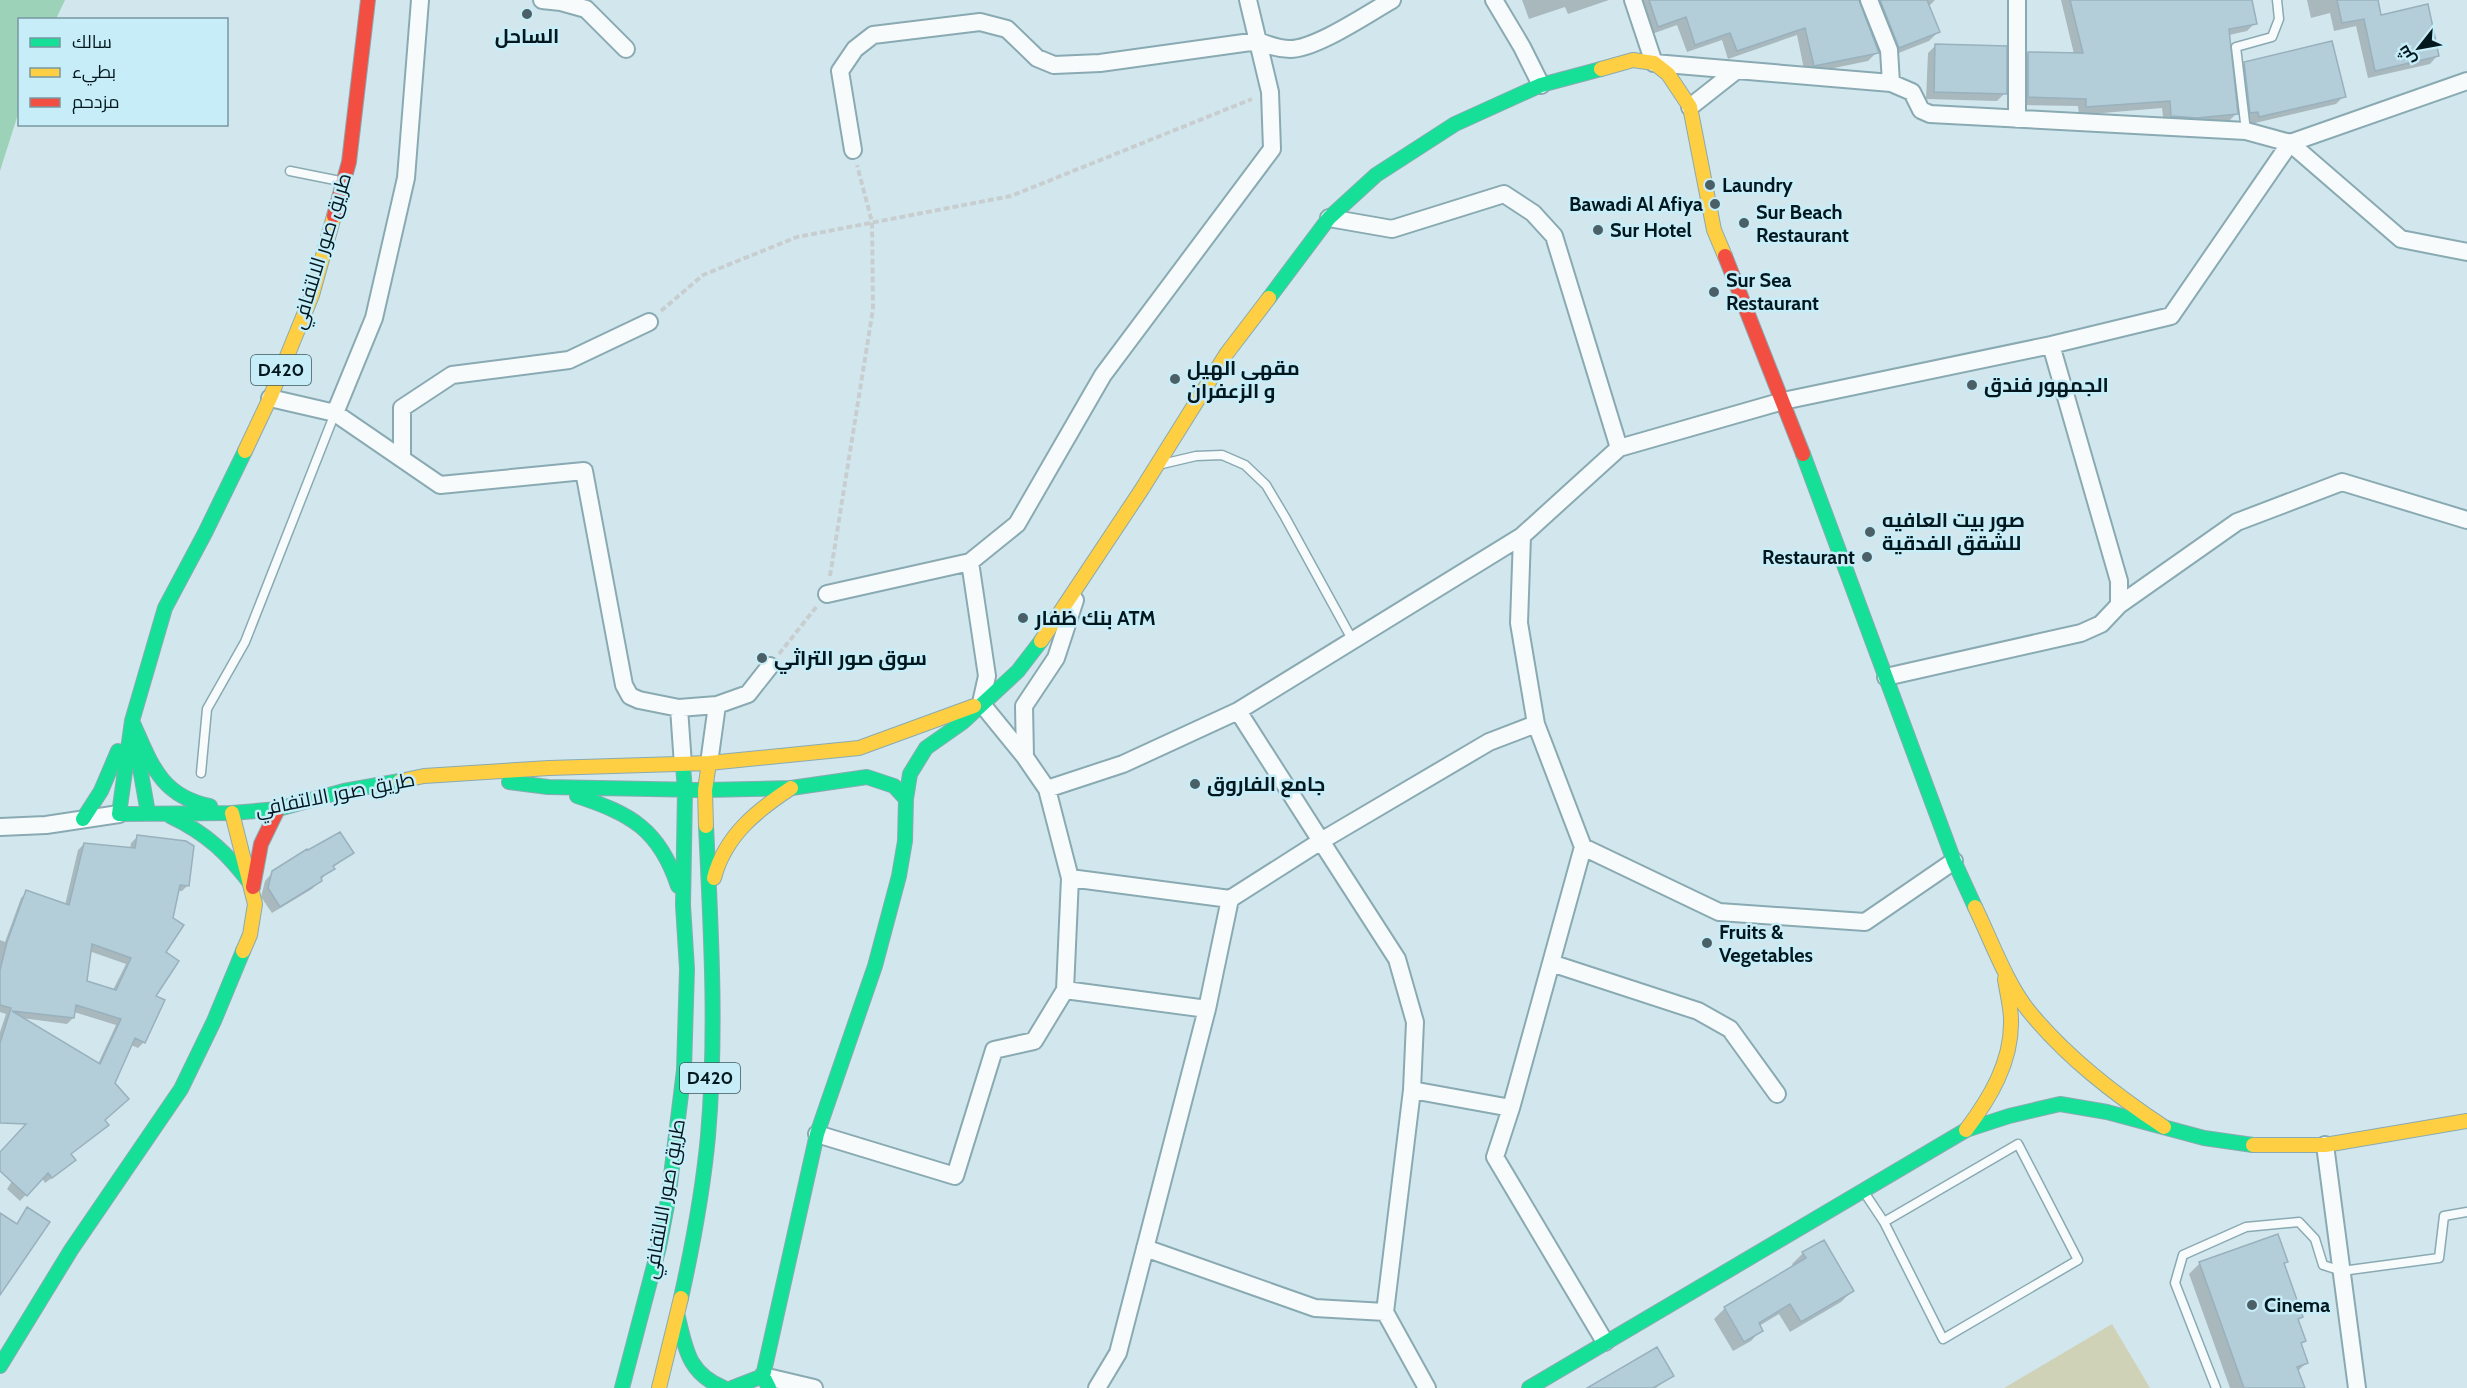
<svg xmlns="http://www.w3.org/2000/svg" width="2467" height="1388" font-family="Cabin,Cairo,sans-serif">
  <style>
    .green { fill: #cfd2b7 }
    .water { fill: #9cd3b8 }
    .shadow { fill: #0003; fill-rule: evenodd }
    .building { fill: #b3cdd9; stroke: #98b1bd; stroke-width: 1.5; fill-rule: evenodd }
    .lines { fill: none; stroke-linecap: round; stroke-linejoin: round }
    .lane-casing { stroke: #89aab2; stroke-width: 11 }
    .street-casing { stroke: #89aab2; stroke-width: 20 }
    .fast-casing { stroke: #89aab2; stroke-width: 16 }
    .slow-casing { stroke: #89aab2; stroke-width: 16 }
    .jam-casing { stroke: #89aab2; stroke-width: 16 }
    .path { stroke: #c8ced0; stroke-width: 4; stroke-dasharray: 6 3; stroke-linecap: butt }
    .lane { stroke: #f8fbfc; stroke-width: 8 }
    .street { stroke: #f8fbfc; stroke-width: 16 }
    .fast { stroke: #16e098; stroke-width: 14 }
    .slow { stroke: #ffcf43; stroke-width: 14 }
    .jam { stroke: #f24e42; stroke-width: 14 }
    .poi-dot { fill: #4b6066; stroke: #c7edf8; stroke-width: 2 }
    .labels { text-anchor: middle; stroke-width: 5; stroke-linejoin: round; paint-order: stroke }
    .shield { fill: #c7edf8; stroke: #3d585f; stroke-width: 1.5 }
    .shield-label { font-size: 18px; font-weight: bold; fill: #02181e }
    .poi-label { font-size: 20px; font-weight: bold; fill: #02181e; stroke: #c7edf8; text-anchor: start }
    .street-label { font-size: 20px; fill: #02181e; stroke: #c7edf8 }
  </style>
  <rect width="100%" height="100%" fill="#d2e7ed"/>
  <path class="green" d="M2112 1324 2150 1388H2004Z"/>
  <path class="water" d="M0 0H65L56 19 20 20 19 111 0 171Z"/>
  <path class="shadow" d="M1522 0H1609L1568 14 1565 7 1529 19Z
    M1637 0H1858L1877 52 1868 61 1805 74 1797 35 1728 59 1722 40 1687 52 1677 25 1649 35Z
    M1865 0H1935L1928 7 1938 32 1929 41 1891 56Z
    M2061 0H2251L2255 23 2247 31 2229 35 2236 114 2228 122 2188 125 2164 124 2162 108 2079 115 2078 106 2020 105V61L2028 53 2074 54Z
    M2307 0H2376L2380 17 2437 56 2430 64 2368 78 2356 26 2334 31 2330 13 2311 18Z
    M1935 46 2005 93 1997 101 1926 99 1928 53Z
    M2245 63 2344 96 2336 104 2251 124 2250 120H2243L2237 71Z
    M137 837 188 885 182 891H177L144 1042 138 1048 131 1045 113 1083 104 1120 107 1125 70 1154 68 1166 45 1183 42 1178 20 1201 7 1189 44 1131 0 1102V1032L6 1014 0 1012V940L5 942 21 898 27 892 65 905 78 850 84 844 130 849 131 843ZM89 951 126 964 113 990 85 982ZM74 1012 116 1025 98 1064 22 1018 67 1024 73 1018Z
    M352 853 332 868 312 889 272 913 261 897 265 881 273 872Z
    M1803 1253 1852 1291 1841 1302 1790 1332 1779 1314 1759 1326 1761 1330 1751 1341 1733 1351 1714 1319 1725 1308 1794 1267 1792 1264Z
    M2287 1262 2283 1265 2302 1316 2297 1321 2304 1341 2300 1345 2306 1363 2297 1372 2303 1388H2230L2189 1274 2200 1263Z
    M1672 1375 1656 1388H1589Z"/>
  <path class="building" d="M1649 0H1859L1879 53 1814 66 1805 28 1737 51 1730 33 1695 45 1686 17 1658 27Z
    M1880 0H1927L1940 32 1899 48Z
    M2070 0H2252L2257 24 2229 29 2238 114 2197 118 2171 116 2170 101 2086 107V99L2028 97V52L2083 53Z
    M2337 0H2378L2381 15 2428 4 2439 56 2375 71 2364 19 2342 23Z
    M2332 41 2346 97 2259 117 2258 112 2250 113 2244 62Z
    M1935 44 2007 46V94L1934 92Z
    M340 832 354 853 333 866 335 869 321 877 322 881 280 907 268 888 272 871 307 849 308 850Z
    M137 835 186 841 194 846 189 886 180 885 173 918 184 925 166 952 179 961 156 996 165 1000 145 1043 135 1038 115 1083 129 1099 105 1120 109 1125 71 1154 76 1160 52 1178 48 1173 27 1196 0 1171V1152L26 1124 0 1123V1043L11 1008 0 1005V970L7 942 26 890 69 905 84 843 135 848ZM92 944 131 958 116 990 87 981ZM76 1005 121 1019 100 1064 12 1011 74 1018Z
    M27 1207 50 1222 0 1295V1213L17 1224Z
    M2278 1234 2288 1262 2284 1263 2303 1317 2298 1319 2306 1341 2301 1343 2308 1363 2297 1367 2305 1388H2244L2199 1262Z
    M1824 1240 1854 1291 1801 1322 1790 1304 1759 1323 1763 1331 1744 1342 1724 1307 1806 1258 1802 1252Z
    M1657 1347 1674 1376 1653 1388H1587Z"/>
  <g class="lines">
    <g class="lane-casing">
      <path id="lane" d="M2246 131 2236 47 2272 37 2279 19 2277 0
        M290 171 340 181
        M1162 464 1196 456 1222 455 1245 465 1266 485 1285 517 1353 641
        M201 773 207 709 245 642 335 413
        M1864 1192 1884 1222 1943 1339 2078 1260 2018 1144 1884 1222
        M2216 1388 2175 1283 2183 1255 2246 1227 2299 1222 2315 1239 2323 1265 2342 1271 2439 1258 2444 1216 2467 1212"/>
    </g>
    <g class="street-casing">
      <path id="street" d="M542 0 561 2 586 9 626 49
        M1494 0 1522 47 1541 85
        M1633 0 1654 63 1891 83 1912 92 1921 110 1930 114 2246 131 2290 143 2401 239 2467 252
        M1869 0 1889 50 1891 83
        M2017 0V119
        M1690 107 1737 70
        M853 150 840 71 855 49 873 35 980 22 1007 29 1037 58 1054 65 1100 63 1258 41C1268 45 1278 49 1290 49 1316 49 1367 14 1392 0
        M1329 218 1392 229 1504 194 1533 213 1554 236 1619 448
        M270 398 335 413 440 485 584 471 624 685 630 696 639 700 679 708 717 705 748 694 770 666
        M335 413 374 318 406 178 420 0
        M402 458V408L452 375 569 360 649 322
        M1522 536 1519 623 1536 724 1583 847 1511 1108 1495 1157 1605 1342
        M827 594 970 562 1017 524 1103 375 1272 149 1270 92 1248 0
        M2119 605 2237 522 2342 482 2467 520
        M1886 677 2081 633 2101 624 2119 605V581L2051 345
        M679 708 683 765
        M1025 757 1024 706 1056 658 1075 600
        M709 763 717 705
        M1047 789 1123 764 1238 711 1522 536 1619 448 1783 401 2051 345 2171 316 2290 143 2467 81
        M0 827 46 825 119 814
        M1583 847 1719 912 1865 922 1954 861
        M1070 878 1230 899
        M1551 963 1698 1011 1730 1029 1777 1094
        M1065 990 1207 1009
        M1412 1090 1511 1108
        M817 1134 955 1176 994 1050 1034 1041 1065 990 1070 878 1047 789 1025 757 981 703 987 676 970 562
        M2325 1145 2357 1388
        M1145 1248 1315 1308 1385 1312
        M763 1376 814 1388
        M1097 1388 1118 1353 1207 1009 1230 899 1321 841 1238 711
        M1427 1388 1385 1312 1412 1090 1415 1022 1397 959 1321 841 1489 742 1536 724"/>
    </g>
    <g class="fast-casing">
      <path id="fast" d="M1269 298 1329 218 1376 175 1455 124 1541 85 1601 69
        M245 451 205 533 165 608 132 721 119 814 232 813 278 809 344 791 400 781
        M1803 454 1954 861 1975 907
        M132 721C151 763 160 796 210 806
        M137 751 148 813
        M509 782 548 787 700 790
        M705 790 791 788 867 777 894 786 906 799
        M577 796C631 814 659 829 678 886
        M170 816C208 834 228 854 253 887
        M83 819 101 791 118 751
        M681 1298C693 1244 703 1190 708 1136 717 1033 711 929 706 826
        M678 1317C686 1351 689 1374 724 1388
        M0 1366 71 1250 181 1089 214 1021 243 951
        M622 1388 659 1247 668 1200 684 1070 687 969 683 905 685 791 683 765
        M732 1388 763 1376
        M769 1388 763 1376 817 1134 875 966 899 876 905 841 906 799 910 774 926 748 963 722 1018 671 1041 641
        M1529 1388 1966 1130 2009 1116 2060 1104 2107 1112 2204 1138 2253 1145"/>
    </g>
    <g class="slow-casing">
      <path id="slow" d="M1601 69 1633 60 1654 63 1668 74 1690 107 1714 230 1725 256
        M245 451 270 398 312 295 334 216
        M1041 641 1142 489 1227 353 1269 298
        M709 763 859 748 974 706
        M400 781 424 776 549 768 709 763 705 790 706 826
        M232 813 255 904 250 935 243 951
        M714 878C725 836 756 811 791 788
        M1975 907C1991 940 2006 982 2028 1010 2066 1057 2114 1094 2164 1127
        M1966 1130C1990 1098 2012 1062 2011 1020 2011 1007 2007 993 2005 979
        M2253 1145H2325L2467 1121
        M659 1388 681 1298"/>
    </g>
    <g class="jam-casing">
      <path id="jam" d="M334 216 349 162 368 0
        M1725 256 1803 454
        M253 887 261 844 278 809"/>
    </g>
    <path class="path" d="M661 311 703 275 797 237 1011 196 1252 99
      M830 576 873 309 872 222 857 165
      M779 654 817 606"/>
    <use href="#lane" class="lane"/>
    <use href="#street" class="street"/>
    <use href="#fast" class="fast"/>
    <use href="#slow" class="slow"/>
    <use href="#jam" class="jam"/>
  </g>
  <g class="poi-dot">
    <circle cx="527" cy="14" r="6"/>
    <circle cx="1710" cy="185" r="6"/>
    <circle cx="1715" cy="204" r="6"/>
    <circle cx="1744" cy="223" r="6"/>
    <circle cx="1598" cy="230" r="6"/>
    <circle cx="1714" cy="292" r="6"/>
    <circle cx="1175" cy="379" r="6"/>
    <circle cx="1972" cy="385" r="6"/>
    <circle cx="1870" cy="532" r="6"/>
    <circle cx="1867" cy="557" r="6"/>
    <circle cx="1023" cy="618" r="6"/>
    <circle cx="762" cy="658" r="6"/>
    <circle cx="1195" cy="784" r="6"/>
    <circle cx="1707" cy="943" r="6"/>
    <circle cx="2252" cy="1305" r="6"/>
  </g>
  <g class="labels">
    <g class="shield">
      <rect x="251" y="355" width="60" height="30" rx="4.5"/>
      <rect x="680" y="1063" width="60" height="30" rx="4.5"/>
    </g>
    <g class="shield-label">
      <text x="281" y="376">D420</text>
      <text x="710" y="1084">D420</text>
    </g>
    <g class="poi-label">
      <text x="527" y="43" text-anchor="middle">الساحل</text>
      <text x="1722" y="192">Laundry</text>
      <text x="1703" y="211" text-anchor="end">Bawadi Al Afiya</text>
      <text x="1756" y="219">Sur Beach<tspan x="1756" dy="23">Restaurant</tspan></text>
      <text x="1610" y="237">Sur Hotel</text>
      <text x="1726" y="287">Sur Sea<tspan x="1726" dy="23">Restaurant</tspan></text>
      <text x="1187" y="375">مقهى الهيل<tspan x="1187" dy="23">و الزعفران</tspan></text>
      <text x="1984" y="392">الجمهور فندق</text>
      <text x="1882" y="527">صور بيت العافيه<tspan x="1882" dy="23">للشقق الفدقية</tspan></text>
      <text x="1855" y="564" text-anchor="end">Restaurant</text>
      <text x="1035" y="625">بنك ظفار ATM</text>
      <text x="774" y="665">سوق صور التراثي</text>
      <text x="1207" y="791">جامع الفاروق</text>
      <text x="1719" y="939">Fruits &amp;<tspan x="1719" dy="23">Vegetables</tspan></text>
      <text x="2264" y="1312">Cinema</text>
    </g>
    <g class="street-label">
      <text transform="translate(321 251) rotate(-73)" y="7">طريق صور الالتفافي</text>
      <text transform="translate(335 794) rotate(-11)" y="7">طريق صور الالتفافي</text>
      <text transform="translate(664 1199) rotate(-80)" y="7">طريق صور الالتفافي</text>
    </g>
  </g>
  <rect x="18" y="18" width="210" height="108" fill="#c7edf8" stroke="#7898a1" stroke-width="1.5"/>
  <rect x="30" y="38" width="30" height="9" fill="#16e098" stroke="#7898a1" stroke-width="1.5"/>
  <text x="72" y="48" font-size="18" fill="#02181e">سالك</text>
  <rect x="30" y="68" width="30" height="9" fill="#ffcf43" stroke="#7898a1" stroke-width="1.5"/>
  <text x="72" y="78" font-size="18" fill="#02181e">بطيء</text>
  <rect x="30" y="98" width="30" height="9" fill="#f24e42" stroke="#7898a1" stroke-width="1.5"/>
  <text x="72" y="108" font-size="18" fill="#02181e">مزدحم</text>
  <g transform="translate(2419 48) rotate(239)" stroke="#c7edf8" stroke-width="4.5" paint-order="stroke">
  <path d="M0-4.5L10 22L0 15L-10 22Z" fill="#02181e"/>
  <text y="-9" font-size="16" font-weight="bold" text-anchor="middle" fill="#02181e">ش</text>
  </g>
</svg>
